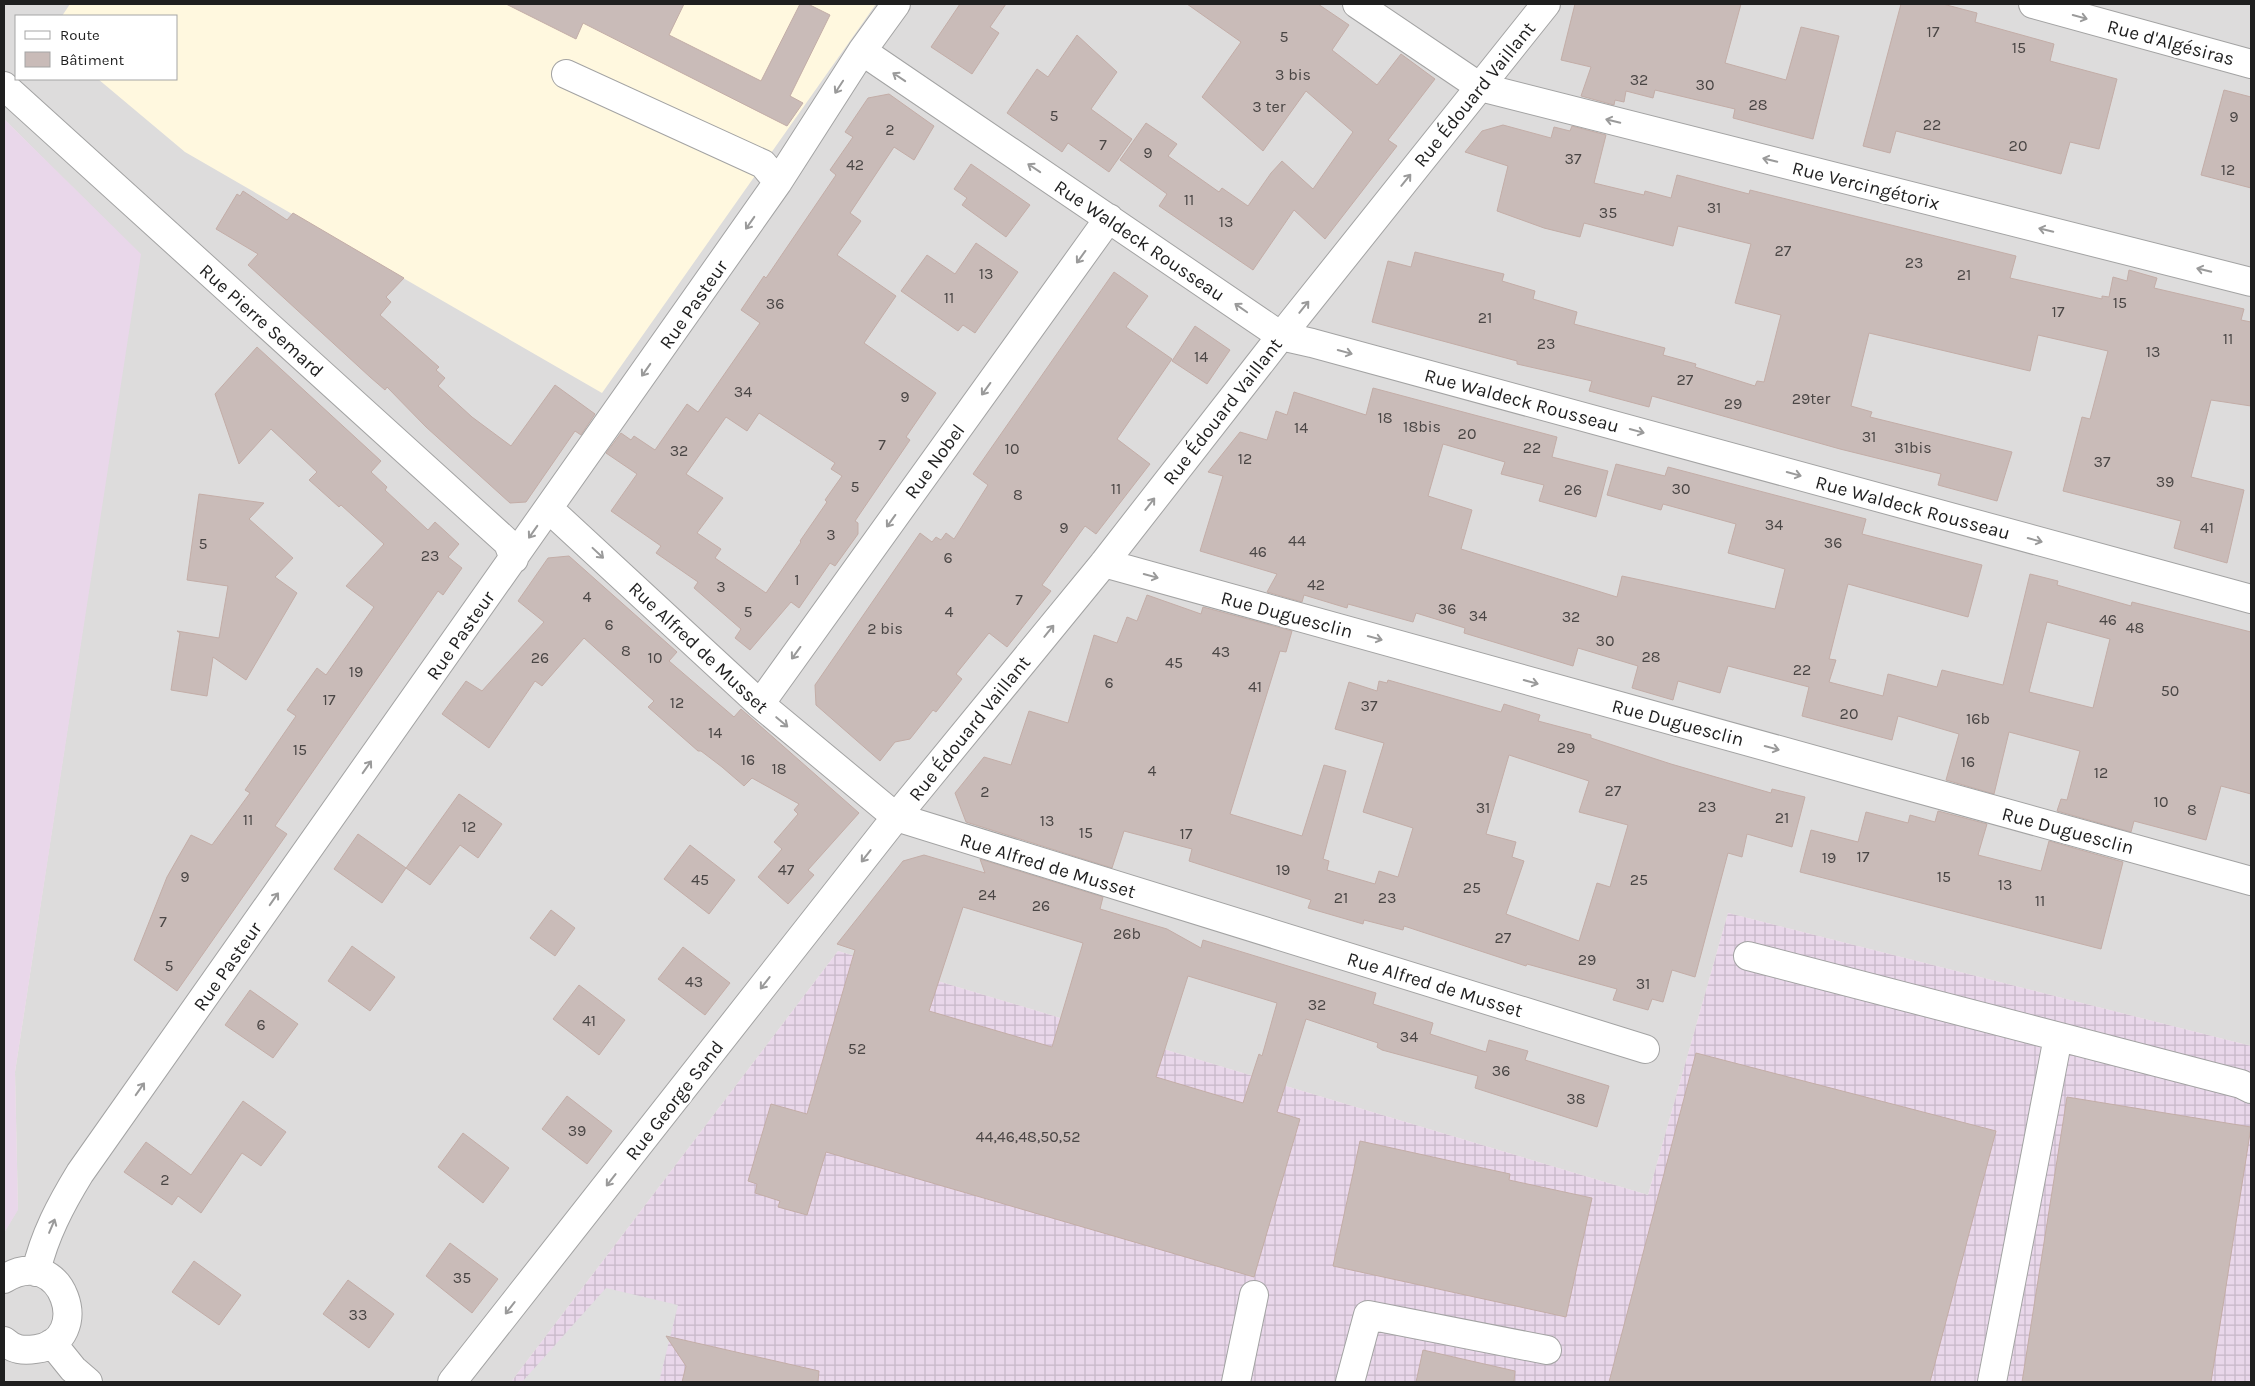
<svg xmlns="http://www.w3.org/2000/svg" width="2255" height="1386" font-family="Karla,sans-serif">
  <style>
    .residential { fill: #dddcdc; fill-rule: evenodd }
    .industrial { fill: url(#industrial-grid) }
    .education { fill: #fff8df }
    .railway { fill: #e9d7ea }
    .parking { fill: #dfdfdf }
    .building { fill: #c9bbb8; stroke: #c3ada7; fill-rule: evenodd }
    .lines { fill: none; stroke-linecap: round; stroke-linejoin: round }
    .minor-casing { stroke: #a3a3a3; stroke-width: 30 }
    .minor { stroke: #fff; stroke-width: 28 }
    .oneway { stroke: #9a9a9a }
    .labels { text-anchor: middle; stroke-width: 5; stroke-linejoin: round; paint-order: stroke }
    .number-label { font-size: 16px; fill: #4a4645 }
    .street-label { font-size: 19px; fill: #1f1f1f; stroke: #fff }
  </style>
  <defs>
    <pattern id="industrial-grid" width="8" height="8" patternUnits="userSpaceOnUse" patternTransform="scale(1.25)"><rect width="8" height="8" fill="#e9d7ea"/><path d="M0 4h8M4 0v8" fill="none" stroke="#c7b8c8"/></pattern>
  </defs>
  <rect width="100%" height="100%" fill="#f0eae5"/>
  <path class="residential" d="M4 4H2251V1046L1728 913 1648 1195 838 951 511 1382H4V1233L18 1209 15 1072 140 254 4 119ZM16 16H176V79H16Z"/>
  <path class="industrial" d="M1728 913 2251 1046V1382H511L838 951 1648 1195Z"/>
  <path class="education" d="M70 4H876L602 393 185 152 98 79H176V16H62Z"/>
  <path class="railway" d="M4 119 141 254 15 1072 18 1210 4 1233Z"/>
  <path class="parking" d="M606 1288 678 1305 659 1382H522Z"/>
  <path class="building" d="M506 4H684L669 35 761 81 800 4H808L830 15 790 96 803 103 787 126 583 23 576 39Z
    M960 4H1006L990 27 999 33 972 74 931 47Z
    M1187 4H1318L1349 25 1332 50 1377 85 1401 54 1435 79 1388 140 1397 146 1325 239 1294 210 1253 270 1159 206 1167 194 1120 160 1146 123 1177 144 1168 156 1219 192 1222 188 1248 206 1271 173 1282 161 1313 189 1353 132 1306 91 1263 151 1202 97 1241 42Z
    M1575 4H1741L1725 63 1786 80 1801 27 1839 36 1813 139 1733 118 1735 109 1655 90 1653 98 1626 91 1624 102 1615 100 1614 105 1581 96 1591 67 1561 60Z
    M1901 4H1943L1977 13 1975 22 2054 44 2050 61 2117 79 2099 149 2070 142 2061 174 1896 131 1890 153 1863 146Z
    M1077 35 1117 72 1091 109 1132 139 1109 172 1068 143 1062 152 1007 113 1037 69 1048 77Z
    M2224 90 2251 97V188L2201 175Z
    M889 94 934 126 914 160 894 147 850 213 861 221 837 255 896 296 864 343 936 393 906 437 910 440 855 521 858 523V534L835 566 830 563 799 608 791 602 750 650 735 638 741 629 694 588 698 582 656 553 661 546 611 511 637 474 606 453 621 433 631 440 634 436 655 450 687 404 698 412 760 323 741 310 764 276 766 278 836 175 830 170 853 137 845 132 868 98ZM759 413 835 463 831 469 842 476 825 500 827 502 800 541 801 542 766 593 715 558 721 549 697 533 723 498 686 474 726 417 747 431Z
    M1503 125 1551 138 1554 127 1570 131 1572 126 1606 135 1594 183 1644 195 1645 191 1671 198 1677 175 1749 194 1750 190 2016 256 2010 278 2102 299V296L2109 297 2113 277 2127 281 2129 270 2157 278 2154 288 2244 309 2241 320 2251 322V406L2211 400 2191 477 2244 490 2227 563 2174 548 2181 521 2063 491 2082 417 2090 419 2108 351 2038 335 2030 371 1869 333 1851 406 1872 412 1870 417 2012 452 1997 501 1938 485 1941 474 1840 449 1652 396 1649 407 1589 391 1592 381 1517 364V361L1372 322 1388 261 1411 267 1415 252 1504 274 1502 281 1535 291 1533 299 1577 312 1574 324 1665 348 1663 355 1696 364 1695 367 1755 386 1757 381 1764 382 1781 315 1735 303 1751 244 1678 226 1673 246 1584 223 1580 237 1544 228 1497 211 1508 166 1465 152 1482 131Z
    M971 164 1030 205 1006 237 962 205 967 198 954 189Z
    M243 191 287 220 293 213 404 278 386 297 391 302 380 315 439 367 436 370 445 378 438 386 472 417 511 446 555 385 595 414 581 435 575 431 526 502 510 503 426 427 387 387 385 390 370 377 248 265 258 254 216 229 237 194 240 196Z
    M976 243 1018 272 975 333 963 325 958 331 901 291 927 255 955 274Z
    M1114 272 1148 296 1126 327 1172 359 1117 439 1150 464 1096 534 1085 526 1042 585 1051 591 1007 647 989 633 956 674 962 679 936 712 933 710 910 739 895 742 880 761 816 705 815 685 920 533 932 542 936 537 941 540 946 533 954 539 988 485 973 474Z
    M1195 326 1230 350 1207 384 1172 361Z
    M257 347 381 461 371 472 387 487 385 490 428 530 435 522 459 544 448 557 462 568 443 595 438 591 275 826 287 834 177 991 134 960 167 877 191 835 212 845 250 793 245 790 296 716 287 710 317 668 326 675 374 607 346 586 384 544 341 505 339 507 309 480 317 472 271 429 239 464 215 394Z
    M1373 388 1557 437 1552 457 1608 471 1596 517 1539 501 1544 485 1501 474 1505 462 1443 444 1428 496 1472 510 1461 549 1617 597 1622 576 1775 609 1785 569 1728 553 1736 524 1663 504 1661 510 1607 495 1616 464 1665 476 1668 467 1866 519 1862 534 1982 565 1968 617 1848 584 1829 659 1836 660 1829 682 1883 696 1888 674 1937 687 1942 670 2003 685 2030 574 2058 581 2057 585 2131 606 2132 602 2251 632V794L2221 786 2206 840 2134 821 2131 832 2057 811 2061 799 2067 800 2080 751 2009 732 1994 794 1946 780 1959 734 1898 716 1892 740 1802 716 1809 687 1728 666 1720 693 1678 681 1673 700 1632 688 1638 666 1578 648 1573 666 1464 633 1465 628 1416 613 1413 622 1348 604 1347 608 1304 595 1302 602 1267 592 1277 574 1200 551 1223 476 1208 472 1240 432 1267 440 1276 411 1287 415 1294 392 1366 415ZM2047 622 2110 639 2093 708 2029 692Z
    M199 494 264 503 249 519 293 558 275 577 297 593 246 680 213 657 207 696 171 690 180 633 177 631 219 638 228 586 187 580Z
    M569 556 677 652 669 661 734 717 741 709 859 813 808 870 814 875 788 904 758 877 782 849 774 842 798 814 794 810 799 804 752 778 744 786 722 767 701 751H698L648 707 654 701 584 638 542 686 535 681 489 748 442 714 466 681 482 691 544 622 518 601 548 558Z
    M1147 595 1201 614 1203 607 1292 631 1286 652 1280 651 1230 814 1302 836 1324 765 1346 771 1323 859 1329 861 1327 870 1375 884 1379 871 1398 877 1413 828 1363 812 1384 743 1335 729 1349 682 1377 691 1379 681 1387 683 1388 680 1501 712 1504 704 1540 715 1538 721 1591 735V738L1671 764 1771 793 1772 789 1805 797 1792 847 1747 834 1742 857 1728 853 1695 977 1672 970 1663 1002 1652 999 1648 1010 1613 1000 1617 989 1527 964 1526 966 1404 926 1403 930 1364 920 1363 924 1308 908 1311 900 1189 861 1192 849 1124 831 1112 868 966 822 955 793 984 757 1011 765 1029 711 1068 723 1094 635 1117 643 1127 617 1137 621ZM1509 755 1589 781 1579 812 1628 825 1610 887 1597 883 1579 941 1506 914 1524 861 1512 857 1516 842 1486 834Z
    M459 794 502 824 478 858 460 845 430 885 406 868 382 903 334 869 358 834 406 868Z
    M1938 811 1987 824 1978 855 2041 871 2049 841 2123 862 2101 949 1800 872 1811 830 1858 842 1866 812 1908 823 1910 815 1935 822Z
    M690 845 735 880 709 914 664 879Z
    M924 855 985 873 980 859 1103 897 1100 909 1167 929 1201 948 1203 940 1376 993 1373 1004 1433 1023 1430 1034 1486 1052 1489 1040 1528 1051 1525 1060 1609 1086 1597 1127 1475 1088 1478 1076 1382 1050 1377 1047 1378 1043 1306 1019 1277 1112 1300 1119 1254 1277 826 1152 807 1215 778 1207 780 1201 755 1193 757 1184 748 1181 771 1104 807 1114 855 950 837 944 903 861ZM963 907 1083 943 1052 1047 929 1011ZM1188 976 1277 1003 1262 1056 1259 1054 1243 1103 1156 1077Z
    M551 910 575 928 555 956 530 938Z
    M352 946 395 977 370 1011 328 981Z
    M683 947 730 983 705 1015 658 979Z
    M579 985 625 1020 599 1055 553 1019Z
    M250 990 298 1024 273 1058 225 1025Z
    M1696 1053 1996 1131 1930 1382H1609Z
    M567 1096 612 1131 587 1164 542 1129Z
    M2067 1097 2251 1127 2211 1382H2022Z
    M243 1101 286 1132 261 1166 242 1153 201 1213 178 1196 172 1205 124 1172 146 1142 191 1175Z
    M463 1133 509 1168 483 1203 438 1167Z
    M1360 1141 1510 1174 1509 1180 1592 1198 1566 1317 1333 1266Z
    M450 1243 498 1279 472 1313 426 1276Z
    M194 1261 241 1295 219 1325 172 1292Z
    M348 1280 394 1314 369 1348 323 1314Z
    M666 1336 819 1371 818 1382H682L686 1366Z
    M1423 1350 1515 1371 1514 1382H1416Z"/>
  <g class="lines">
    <g class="minor-casing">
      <path id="minor" d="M1357 4 1480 87 2251 282
        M2033 4 2251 64
        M862 51 1281 336 1312 343 2251 599
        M566 74 763 164 778 182
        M4 86 508 543 514 559
        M549 509 760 704 896 817 1645 1049
        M1104 563 2251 881
        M760 704 1109 218
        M1748 956 2241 1084 2251 1089
        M36 1272C44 1236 61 1204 80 1173L778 182 862 51 896 4
        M4 1279C63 1242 95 1341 36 1349 23 1351 14 1350 4 1341
        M52 1343 73 1369 88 1382
        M452 1382 896 817 1104 563 1281 336 1546 4
        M1236 1382 1254 1295
        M1350 1382 1368 1315 1547 1350
        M1992 1382 2058 1037"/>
    </g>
    <use href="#minor" class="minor"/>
  </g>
  <defs><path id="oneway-shaft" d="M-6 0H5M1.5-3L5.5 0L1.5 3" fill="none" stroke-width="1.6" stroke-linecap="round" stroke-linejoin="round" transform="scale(1.25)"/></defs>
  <g class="oneway">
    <use href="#oneway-shaft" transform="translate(2080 17) rotate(15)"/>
    <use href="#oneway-shaft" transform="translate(899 77) rotate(-146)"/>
    <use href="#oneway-shaft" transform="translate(839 87) rotate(123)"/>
    <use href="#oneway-shaft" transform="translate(1613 121) rotate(-166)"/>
    <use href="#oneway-shaft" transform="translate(1770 160) rotate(-166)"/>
    <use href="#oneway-shaft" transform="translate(1034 168) rotate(-146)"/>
    <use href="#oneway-shaft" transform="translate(1406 180) rotate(-51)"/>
    <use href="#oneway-shaft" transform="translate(750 223) rotate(125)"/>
    <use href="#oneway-shaft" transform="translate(2046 230) rotate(-166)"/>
    <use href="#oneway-shaft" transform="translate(1081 257) rotate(126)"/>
    <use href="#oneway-shaft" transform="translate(2204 270) rotate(-166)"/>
    <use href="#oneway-shaft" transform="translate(1304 307) rotate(-51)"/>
    <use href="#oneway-shaft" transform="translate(1241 308) rotate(-145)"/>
    <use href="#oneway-shaft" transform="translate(1345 352) rotate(15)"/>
    <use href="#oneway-shaft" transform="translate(646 370) rotate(125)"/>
    <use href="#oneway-shaft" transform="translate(986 389) rotate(126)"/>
    <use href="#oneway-shaft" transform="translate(1637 431) rotate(15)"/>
    <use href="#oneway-shaft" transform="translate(1794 474) rotate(15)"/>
    <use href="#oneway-shaft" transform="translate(1150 504) rotate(-52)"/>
    <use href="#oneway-shaft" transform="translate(891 521) rotate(126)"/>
    <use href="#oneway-shaft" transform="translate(533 532) rotate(125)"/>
    <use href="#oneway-shaft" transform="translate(2035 540) rotate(15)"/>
    <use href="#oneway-shaft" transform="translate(598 553) rotate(43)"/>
    <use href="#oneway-shaft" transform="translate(1151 576) rotate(15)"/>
    <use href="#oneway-shaft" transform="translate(1049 631) rotate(-51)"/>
    <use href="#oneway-shaft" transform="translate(1375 638) rotate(15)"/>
    <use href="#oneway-shaft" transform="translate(796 653) rotate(126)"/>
    <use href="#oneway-shaft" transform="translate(1531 682) rotate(15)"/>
    <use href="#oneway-shaft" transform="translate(782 722) rotate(40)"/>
    <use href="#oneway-shaft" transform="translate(1772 748) rotate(15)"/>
    <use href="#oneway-shaft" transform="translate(367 767) rotate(-55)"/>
    <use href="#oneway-shaft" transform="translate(866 856) rotate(128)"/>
    <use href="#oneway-shaft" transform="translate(274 899) rotate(-55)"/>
    <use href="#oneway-shaft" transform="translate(765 983) rotate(128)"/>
    <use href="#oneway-shaft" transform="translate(140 1089) rotate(-55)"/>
    <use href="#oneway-shaft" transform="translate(611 1180) rotate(128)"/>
    <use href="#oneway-shaft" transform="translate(52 1226) rotate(-67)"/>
    <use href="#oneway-shaft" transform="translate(510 1308) rotate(128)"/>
  </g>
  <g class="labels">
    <g class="number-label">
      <text x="1933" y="37">17</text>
      <text x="1284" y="42">5</text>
      <text x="2019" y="53">15</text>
      <text x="1293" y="80">3 bis</text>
      <text x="1639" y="85">32</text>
      <text x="1705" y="90">30</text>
      <text x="1758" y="110">28</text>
      <text x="1269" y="112">3 ter</text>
      <text x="1054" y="121">5</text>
      <text x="2234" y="122">9</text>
      <text x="1932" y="130">22</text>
      <text x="890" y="135">2</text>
      <text x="1103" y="150">7</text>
      <text x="2018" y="151">20</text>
      <text x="1148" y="158">9</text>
      <text x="1573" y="164">37</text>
      <text x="855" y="170">42</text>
      <text x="2228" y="175">12</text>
      <text x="1189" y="205">11</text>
      <text x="1714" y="213">31</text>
      <text x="1608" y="218">35</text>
      <text x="1226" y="227">13</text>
      <text x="1783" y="256">27</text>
      <text x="1914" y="268">23</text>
      <text x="986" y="279">13</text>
      <text x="1964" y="280">21</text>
      <text x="949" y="303">11</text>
      <text x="2120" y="308">15</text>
      <text x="775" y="309">36</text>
      <text x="2058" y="317">17</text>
      <text x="1485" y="323">21</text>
      <text x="2228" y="344">11</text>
      <text x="1546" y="349">23</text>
      <text x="2153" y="357">13</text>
      <text x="1201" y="362">14</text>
      <text x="1685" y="385">27</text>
      <text x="743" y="397">34</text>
      <text x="905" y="402">9</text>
      <text x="1811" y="404">29ter</text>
      <text x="1733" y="409">29</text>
      <text x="1385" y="423">18</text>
      <text x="1422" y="432">18bis</text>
      <text x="1301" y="433">14</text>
      <text x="1467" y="439">20</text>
      <text x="1869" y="442">31</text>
      <text x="882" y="450">7</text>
      <text x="1532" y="453">22</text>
      <text x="1913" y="453">31bis</text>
      <text x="1012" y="454">10</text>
      <text x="679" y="456">32</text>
      <text x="1245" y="464">12</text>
      <text x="2102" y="467">37</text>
      <text x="2165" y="487">39</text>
      <text x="855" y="492">5</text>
      <text x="1116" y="494">11</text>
      <text x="1681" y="494">30</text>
      <text x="1573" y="495">26</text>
      <text x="1018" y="500">8</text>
      <text x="1774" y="530">34</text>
      <text x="1064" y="533">9</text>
      <text x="2207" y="533">41</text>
      <text x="831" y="540">3</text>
      <text x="1297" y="546">44</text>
      <text x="1833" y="548">36</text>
      <text x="203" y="549">5</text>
      <text x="1258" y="557">46</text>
      <text x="430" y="561">23</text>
      <text x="948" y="563">6</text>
      <text x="797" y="585">1</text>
      <text x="1316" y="590">42</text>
      <text x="721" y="592">3</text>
      <text x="587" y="602">4</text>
      <text x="1019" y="605">7</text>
      <text x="1447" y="614">36</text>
      <text x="748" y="617">5</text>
      <text x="949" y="617">4</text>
      <text x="1478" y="621">34</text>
      <text x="1571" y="622">32</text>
      <text x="2108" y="625">46</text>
      <text x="609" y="630">6</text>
      <text x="2135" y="633">48</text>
      <text x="885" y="634">2 bis</text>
      <text x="1605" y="646">30</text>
      <text x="626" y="656">8</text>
      <text x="1221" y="657">43</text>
      <text x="1651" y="662">28</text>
      <text x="540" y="663">26</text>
      <text x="655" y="663">10</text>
      <text x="1174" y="668">45</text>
      <text x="1802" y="675">22</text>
      <text x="356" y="677">19</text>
      <text x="1109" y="688">6</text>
      <text x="1255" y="692">41</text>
      <text x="2170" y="696">50</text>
      <text x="329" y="705">17</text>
      <text x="677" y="708">12</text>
      <text x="1369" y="711">37</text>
      <text x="1849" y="719">20</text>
      <text x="1978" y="724">16b</text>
      <text x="715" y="738">14</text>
      <text x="1566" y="753">29</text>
      <text x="300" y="755">15</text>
      <text x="748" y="765">16</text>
      <text x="1968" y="767">16</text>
      <text x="779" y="774">18</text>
      <text x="1152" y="776">4</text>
      <text x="2101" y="778">12</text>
      <text x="1613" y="796">27</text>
      <text x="985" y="797">2</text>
      <text x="2161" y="807">10</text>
      <text x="1707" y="812">23</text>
      <text x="1483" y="813">31</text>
      <text x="2192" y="815">8</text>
      <text x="1782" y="823">21</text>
      <text x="248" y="825">11</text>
      <text x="1047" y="826">13</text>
      <text x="469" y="832">12</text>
      <text x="1086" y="838">15</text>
      <text x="1186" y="839">17</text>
      <text x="1863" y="862">17</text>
      <text x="1829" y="863">19</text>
      <text x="786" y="875">47</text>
      <text x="1283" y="875">19</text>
      <text x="185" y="882">9</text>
      <text x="1944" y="882">15</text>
      <text x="700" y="885">45</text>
      <text x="1639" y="885">25</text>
      <text x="2005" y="890">13</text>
      <text x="1472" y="893">25</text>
      <text x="987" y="900">24</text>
      <text x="1341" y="903">21</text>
      <text x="1387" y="903">23</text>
      <text x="2040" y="906">11</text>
      <text x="1041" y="911">26</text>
      <text x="163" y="927">7</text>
      <text x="1127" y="939">26b</text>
      <text x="1503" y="943">27</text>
      <text x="1587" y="965">29</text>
      <text x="169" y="971">5</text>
      <text x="694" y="987">43</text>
      <text x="1643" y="989">31</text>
      <text x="1317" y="1010">32</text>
      <text x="589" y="1026">41</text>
      <text x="261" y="1030">6</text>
      <text x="1409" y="1042">34</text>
      <text x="857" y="1054">52</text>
      <text x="1501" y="1076">36</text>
      <text x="1576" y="1104">38</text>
      <text x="577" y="1136">39</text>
      <text x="1028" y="1142">44,46,48,50,52</text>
      <text x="165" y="1185">2</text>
      <text x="462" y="1283">35</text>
      <text x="358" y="1320">33</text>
    </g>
    <g class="street-label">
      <text transform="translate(2171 42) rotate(15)" y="7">Rue d'Algésiras</text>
      <text transform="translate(1474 94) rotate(-51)" y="7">Rue Édouard Vaillant</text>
      <text transform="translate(1866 185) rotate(14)" y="7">Rue Vercingétorix</text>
      <text transform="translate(1140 240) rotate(34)" y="7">Rue Waldeck Rousseau</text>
      <text transform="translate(693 304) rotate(-55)" y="7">Rue Pasteur</text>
      <text transform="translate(262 320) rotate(42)" y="7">Rue Pierre Semard</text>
      <text transform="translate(1522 400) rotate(15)" y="7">Rue Waldeck Rousseau</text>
      <text transform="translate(1222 411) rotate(-52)" y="7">Rue Édouard Vaillant</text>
      <text transform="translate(934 461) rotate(-54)" y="7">Rue Nobel</text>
      <text transform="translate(1913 507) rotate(15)" y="7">Rue Waldeck Rousseau</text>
      <text transform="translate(1287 614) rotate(15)" y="7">Rue Duguesclin</text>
      <text transform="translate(460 635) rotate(-55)" y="7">Rue Pasteur</text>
      <text transform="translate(699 647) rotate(43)" y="7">Rue Alfred de Musset</text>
      <text transform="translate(1678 722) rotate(15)" y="7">Rue Duguesclin</text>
      <text transform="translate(969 728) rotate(-51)" y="7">Rue Édouard Vaillant</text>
      <text transform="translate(2068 830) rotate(15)" y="7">Rue Duguesclin</text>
      <text transform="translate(1048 865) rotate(17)" y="7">Rue Alfred de Musset</text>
      <text transform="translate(227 966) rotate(-55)" y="7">Rue Pasteur</text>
      <text transform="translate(1435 984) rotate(17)" y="7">Rue Alfred de Musset</text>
      <text transform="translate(674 1100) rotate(-52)" y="7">Rue George Sand</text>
    </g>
  </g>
  <rect width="2255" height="1386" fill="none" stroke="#1f1f1f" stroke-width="10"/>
  <rect x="15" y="15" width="162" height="65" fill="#ffffff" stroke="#a5a5a5"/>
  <rect x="25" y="31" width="25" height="8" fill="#ffffff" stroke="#a5a5a5"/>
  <text x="60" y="40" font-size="15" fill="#1f1f1f">Route</text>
  <rect x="25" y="52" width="25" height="15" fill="#c9bbb8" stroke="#a5a5a5"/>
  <text x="60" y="65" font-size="15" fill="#1f1f1f">Bâtiment</text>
</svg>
